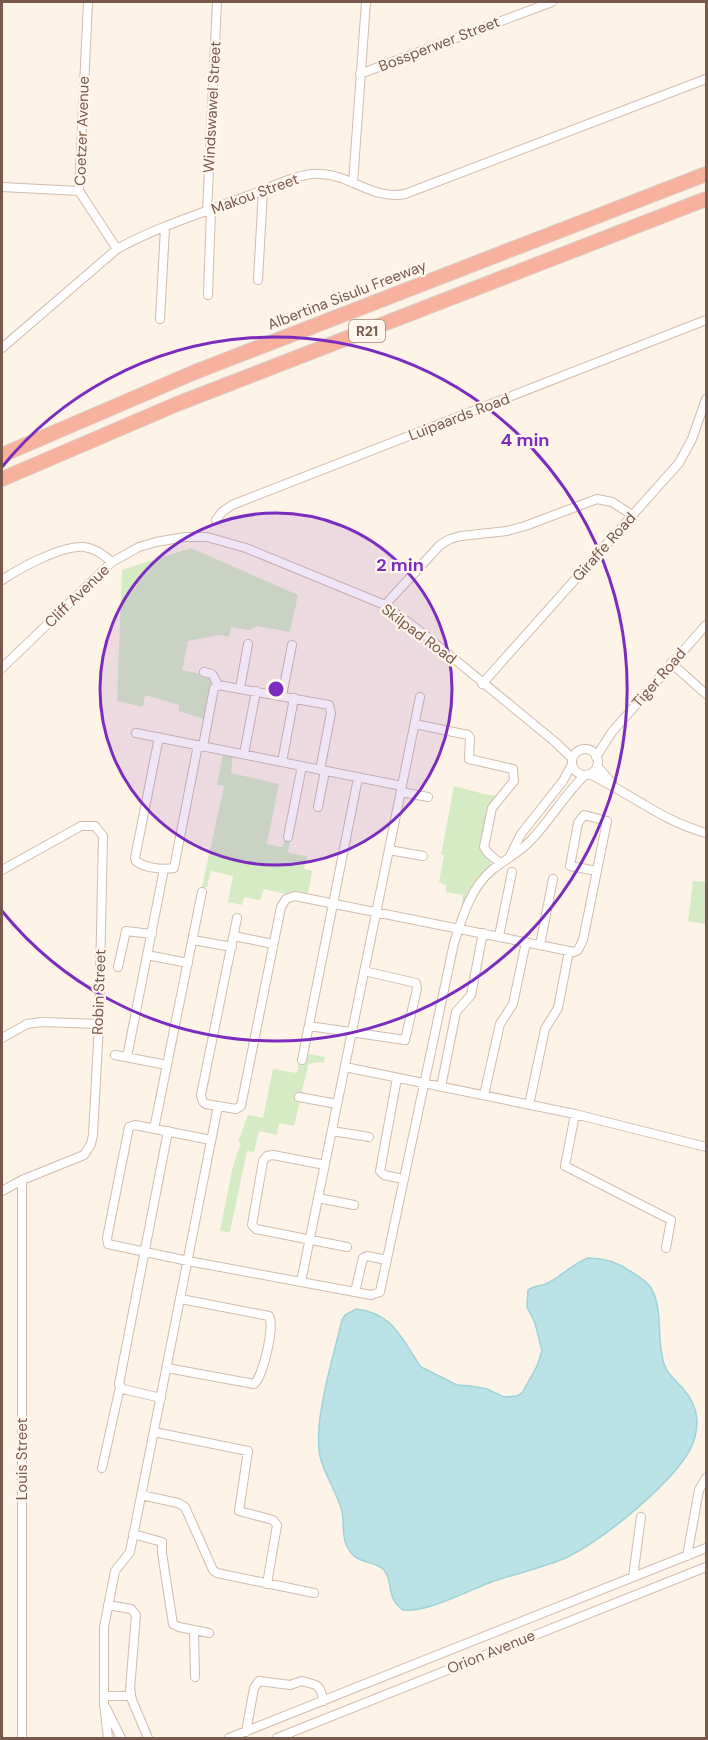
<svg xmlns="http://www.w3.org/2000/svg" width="708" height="1740" font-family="'DM Sans',sans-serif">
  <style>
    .green { fill: #d5ebc4 }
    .water { fill: #bae2e7; stroke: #a0d2d9; stroke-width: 1.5 }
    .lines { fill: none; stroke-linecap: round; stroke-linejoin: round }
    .street-casing { stroke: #d1bcae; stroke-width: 10 }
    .highway-casing { stroke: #d9d0cc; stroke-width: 16 }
    .street { stroke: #fff; stroke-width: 8 }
    .highway { stroke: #f8b19c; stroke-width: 14 }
    .ring { fill: none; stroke: #7b2cbf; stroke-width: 3 }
    .labels { text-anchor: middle; stroke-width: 4.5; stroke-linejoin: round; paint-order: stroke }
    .shield { fill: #fff7ed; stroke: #a0887b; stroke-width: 1.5 }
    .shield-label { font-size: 14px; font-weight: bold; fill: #77584a }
    .street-label { font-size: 15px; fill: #77584a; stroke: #fff7ed }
    .centre { fill: #7b2cbf; stroke: #fff7ed; stroke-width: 3 }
    .ring-label { font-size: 18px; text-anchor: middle; font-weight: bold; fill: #7b2cbf; stroke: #fff7ed; stroke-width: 4.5; stroke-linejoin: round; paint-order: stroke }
  </style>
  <rect width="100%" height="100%" fill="#fdf3e6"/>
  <path class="green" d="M191 548 298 595 290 632 257 626 249 630 231 627 229 637 219 635 188 641 182 670 209 676 212 681 204 719 179 711V705L145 695 143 707 117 701 122 570Z
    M223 753 233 755 231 773 279 784 267 844 282 847 285 840 290 841 288 853 307 856 304 869 312 871 308 894 294 892 286 894 264 889 260 900 244 897 242 905 228 902 233 876 211 871 207 887H202L224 786 217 785Z
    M454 786 484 794 498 796 481 847 484 855 490 859 491 866 476 882 461 909 463 895 446 892V885L439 882 444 855H441Z
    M693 881 706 882V924L688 921Z
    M309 1054 325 1057 324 1062 313 1063 308 1065 294 1126 279 1123 277 1135 259 1131 254 1152 247 1151 230 1232 220 1231 233 1166 241 1143 238 1142 248 1115 263 1118 273 1069 297 1073 299 1059Z"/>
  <path class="water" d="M588 1258C604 1258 617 1262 630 1271 638 1276 646 1280 651 1288 664 1310 656 1340 664 1364 667 1372 671 1376 677 1382 695 1400 702 1418 693 1443 680 1478 598 1545 563 1559 539 1569 513 1574 489 1583 465 1592 429 1612 403 1610 385 1597 394 1582 384 1570 376 1561 360 1564 352 1554 340 1540 345 1526 342 1511 337 1493 326 1477 321 1460 311 1426 334 1355 342 1320L345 1315 356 1309C394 1313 402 1340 421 1367L457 1385 471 1386 487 1389 504 1397 517 1396 522 1393 537 1366 542 1351 535 1323 527 1307 528 1290C533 1286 539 1286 546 1284 561 1277 572 1264 588 1258Z"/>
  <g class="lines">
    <g class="street-casing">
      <path id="street" d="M88 2 79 191 117 249
        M360 74 552 2
        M353 183 366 2
        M2 187 79 191
        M207 212 217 2
        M258 280 263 190
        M208 295 211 210
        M160 319 165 228
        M2 348 117 249C158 226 206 212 250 195 270 188 300 172 321 174 351 175 372 200 405 194L706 79
        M216 520 222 512 232 505 706 320
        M2 580C20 568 62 545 84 547 95 548 104 555 112 562
        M385 605 440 545 450 539 461 536 507 531 525 526 597 499 612 502 632 515
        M671 663 706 694
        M2 668 112 562 139 547 156 542 185 537H207L246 548 385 605 425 635 554 741 572 758
        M204 672 212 674 218 685
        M482 684 679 463 692 439 706 399
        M240 688 248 644
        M282 696 292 645
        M415 724 468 735 470 738 469 759 513 769 514 781 492 808 484 847 488 853 500 863
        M136 733 402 786
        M159 737 135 858 136 861C145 868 162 870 174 868L198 745
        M203 746 214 688 218 685 329 705 331 713 320 770
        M572 762a13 13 0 1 1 26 0a13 13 0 1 1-26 0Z
        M244 754 256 691
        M596 757 612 732 706 625
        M282 762 294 698
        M597 766 612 783
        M589 774C632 794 660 820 706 833
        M401 792 428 797
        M318 807 325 771
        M288 837 302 766
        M389 850 423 856
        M511 854 521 834 563 781 572 764
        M2 870 81 826H95L103 836 99 1024 93 1135 91 1144 84 1155 22 1180 2 1191
        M237 918 201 1095 203 1102 206 1104 236 1109 241 1106 281 907 286 899 295 896 574 952 578 950 583 940 607 821 584 815 578 823 570 866 597 871
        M234 936 273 944
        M499 936 512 872
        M193 940 232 947
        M540 945 553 879
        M147 955 188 963
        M118 967 126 931 152 934
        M309 1026 405 1040 417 989 416 983 364 971
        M2 1038 27 1024 42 1022 99 1024
        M115 1055 167 1065
        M127 1057 164 869
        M302 1060 358 778
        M345 1067 575 1114 706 1147
        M397 1078 380 1171 384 1175 403 1179
        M441 1087 456 1012 471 995 483 933
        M484 1095 500 1024 513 1004 526 942
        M299 1097 337 1104
        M529 1105 545 1029 558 1008 569 951
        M575 1114 565 1166 671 1220 666 1248
        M154 1129 202 892
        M332 1131 369 1137
        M211 1140 135 1125 129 1127 107 1238 108 1244 188 1261 371 1295 380 1292 454 943C462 918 471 887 492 870 505 859 521 852 532 839 551 819 565 794 585 775
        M325 1165 273 1155 267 1156 263 1161 252 1225 256 1229 347 1247
        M318 1198 354 1205
        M301 1282 420 697
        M355 1292 363 1258 367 1256 387 1260
        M167 1368 254 1384C263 1377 275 1326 269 1316L181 1299
        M161 1398 123 1389 119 1384 168 1131
        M154 1432 248 1451 239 1511 273 1520 277 1525 267 1584
        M102 1468 120 1387
        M141 1495 178 1503 185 1507 213 1570 217 1573 314 1593
        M133 1534 162 1542V1553L173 1624 179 1627 209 1633
        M687 1556 699 1490 706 1478
        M633 1577 641 1517
        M108 1605 131 1609 136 1615 130 1689 132 1700 148 1738
        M194 1630 195 1677
        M104 1696H131
        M106 1708 121 1738
        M246 1732 254 1688 259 1681 290 1685 302 1681 316 1685 320 1689 324 1701
        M22 1738V1180
        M108 1738 104 1704V1627L115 1571 130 1552 218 1106
        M229 1738 706 1548
        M277 1738 706 1567"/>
    </g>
    <g class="highway-casing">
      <path id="highway" d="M2 455 195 372 706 174
        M2 479 177 404 706 199"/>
    </g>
    <use href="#street" class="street"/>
    <use href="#highway" class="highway"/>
  </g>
  <circle cx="276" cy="689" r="176" fill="#7b2cbf" fill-opacity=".12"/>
  <g class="ring">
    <circle cx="276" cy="689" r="176"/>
    <path d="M2 467A352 352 0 1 1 2 911"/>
  </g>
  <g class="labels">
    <rect class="shield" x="349" y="320" width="36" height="22" rx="4.5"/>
    <g class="shield-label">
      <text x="367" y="336">R21</text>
    </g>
    <g class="street-label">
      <text transform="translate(439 44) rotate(-21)" y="5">Bossperwer Street</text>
      <text transform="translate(212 107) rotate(-87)" y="5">Windswawel Street</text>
      <text transform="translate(82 131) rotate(-88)" y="5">Coetzer Avenue</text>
      <text transform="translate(255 194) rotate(-20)" y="5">Makou Street</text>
      <text transform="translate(347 295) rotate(-21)" y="5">Albertina Sisulu Freeway</text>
      <text transform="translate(459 417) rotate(-21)" y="5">Luipaards Road</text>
      <text transform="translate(604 547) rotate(-48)" y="5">Giraffe Road</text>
      <text transform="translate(77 596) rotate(-44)" y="5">Cliff Avenue</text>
      <text transform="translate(419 634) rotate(37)" y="5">Skilpad Road</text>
      <text transform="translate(659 678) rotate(-49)" y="5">Tiger Road</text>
      <text transform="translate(99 992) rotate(-88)" y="5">Robin Street</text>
      <text transform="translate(22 1459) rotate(-90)" y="5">Louis Street</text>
      <text transform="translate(491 1652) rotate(-22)" y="5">Orion Avenue</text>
    </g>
  </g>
  <circle cx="276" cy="689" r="9" class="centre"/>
  <g class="ring-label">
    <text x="525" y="446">4 min</text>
    <text x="400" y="571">2 min</text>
  </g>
  <rect width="708" height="1740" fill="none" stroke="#77584a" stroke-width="6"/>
</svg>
